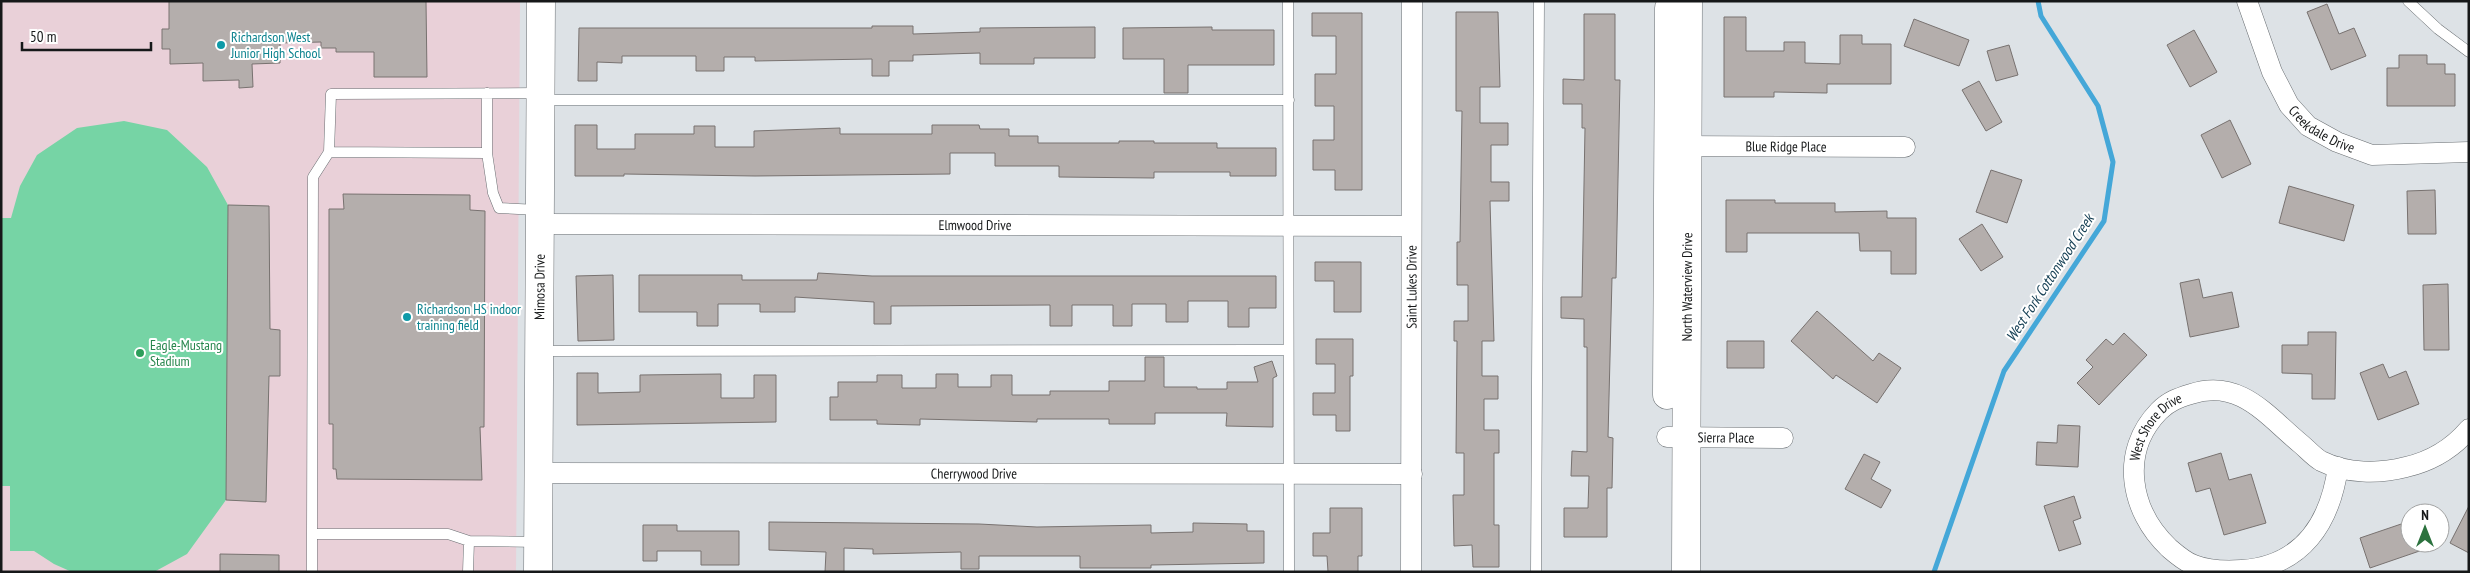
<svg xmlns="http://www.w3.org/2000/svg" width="2470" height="573" font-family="'PT Sans Narrow',sans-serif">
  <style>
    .education { fill: #e9d0d8 }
    .green { fill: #76d4a5 }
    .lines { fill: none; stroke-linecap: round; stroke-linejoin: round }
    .stream { stroke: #44a7d8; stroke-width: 5 }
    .building { fill: #b4aeac; stroke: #787270 }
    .lane-casing { stroke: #696e72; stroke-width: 11 }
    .street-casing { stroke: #696e72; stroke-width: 21 }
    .secondary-casing { stroke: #696e72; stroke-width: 29 }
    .lane { stroke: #fff; stroke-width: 10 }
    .street { stroke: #fff; stroke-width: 20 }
    .secondary { stroke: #fff; stroke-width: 28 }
    .culture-dot { fill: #0f9aa8; stroke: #fff; stroke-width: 2 }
    .leisure-dot { fill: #2e9e5b; stroke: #fff; stroke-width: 2 }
    .labels { text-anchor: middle; stroke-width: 4; stroke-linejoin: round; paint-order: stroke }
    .culture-label { font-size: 14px; fill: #0d838f; stroke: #fff; text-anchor: start }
    .street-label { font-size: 14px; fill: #161819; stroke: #fff }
    .leisure-label { font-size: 14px; fill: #27864d; stroke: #fff; text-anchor: start }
    .water-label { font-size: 15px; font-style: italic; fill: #164055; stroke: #fff }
  </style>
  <rect width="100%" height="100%" fill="#dde2e6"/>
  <path class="education" d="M1 1H520L516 572H1Z"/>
  <path class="green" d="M124 121 167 130 207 167 228 205 269 206 270 329 280 376H269L266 502 226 500 187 554 154 572H72L54 564 34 551H10V486H1V218H11L20 186 37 155 77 128Z"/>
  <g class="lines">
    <path class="stream" d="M1934 572 2004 371 2104 221 2113 162 2098 106 2041 16 2038 1"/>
  </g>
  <path class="building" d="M169 1H426L427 77H374V52H336V48H321V42L280 43V63L252 64 253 87 239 88V80L203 81V63L170 64V49H162V29H169Z
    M2327 4 2339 34 2354 28 2366 56 2331 70 2307 12Z
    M1456 12H1498L1500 87H1480V123H1508V145H1491V182H1509V201H1490L1494 341H1482V376H1498V399H1484V430H1499V453H1494V525H1499V567H1473L1472 545 1454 546 1453 495H1464V453H1456L1457 341H1454V321H1468V285H1457V242H1460L1462 111H1456Z
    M1312 13H1362V190H1335V170H1313V140H1334V106H1315V74H1336V36H1312Z
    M1584 14H1615V80H1620L1616 278H1612L1608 437 1613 438 1612 488H1607V537H1564V508H1588L1589 476H1571L1572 451 1587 452V347H1584V319L1561 318V297H1582L1585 128H1582V104H1563V79L1584 80Z
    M1724 17H1746V51H1784V42H1805V63L1840 64V35H1862V44H1891V84H1827V93L1774 92V97H1724Z
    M1914 19 1969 40 1959 66 1904 46Z
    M872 26H913V34L980 32V28L1095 27V58H1034V64H980V53L913 55V61H889V76H872V59L755 61V57H724V71H696V56H622V63L597 62V81H578L579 28H872Z
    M1212 27V30H1274V65H1188V93H1164V59H1123V28Z
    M2194 30 2217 72 2190 87 2167 45Z
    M2009 45 2018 75 1996 81 1987 51Z
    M2399 55H2427V64H2445V74H2455V106H2387V68H2399Z
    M1979 81 2002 122 1986 131 1962 90Z
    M2230 120 2251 164 2222 178 2201 135Z
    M575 125H597V149H635V134H694V126H715V147H754V131L840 128V134H932V125H979L980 129H1009V136H1038V143H1119V141H1154V143H1217V148H1276V176H1230V172H1154V178L1059 177V166H995V153H950V174L755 176 624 174V176H575Z
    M1991 170 2022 180 2007 223 1976 212Z
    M2289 186 2354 205 2344 241 2279 223Z
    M2435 190 2436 234H2408L2407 191Z
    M343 194 470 195V210L485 211 484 427H480L482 480 337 479 336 469H333V424H329V209H344Z
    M1726 200H1775V203H1835V212L1887 211V218H1916V274H1891V251H1860L1859 233H1747V252H1726Z
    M228 205 269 206 270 329 280 330V376H269L266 502 226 500Z
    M1982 224 2003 257 1981 271 1959 239Z
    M1315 262H1361V312H1334V281H1315Z
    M818 273 872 276H1276V308H1249V327H1228V301H1188V322H1166V304H1132V326H1113V305H1072V326H1050V305L891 306V324H874V302L795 297V312H760V304H718V326H697V312H639V275H742V280H817Z
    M613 275 614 340 578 341 576 276Z
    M2199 279 2203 298 2232 292 2239 327 2190 337 2180 283Z
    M2448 284 2449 350H2424L2423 285Z
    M1817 311 1873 361 1879 353 1901 368 1877 403 1836 375 1833 379 1791 341Z
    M2308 332H2336L2335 399H2312V374L2282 373V345H2308Z
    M2124 333 2147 355 2099 405 2077 383 2093 367 2086 360 2106 339 2113 345Z
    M1316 339H1353V376H1350V431H1336V415H1313V393H1335V364H1316Z
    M1727 341H1764V368H1727Z
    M1145 357H1164V387H1197V389H1227V382H1258L1254 367 1272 361 1277 376 1273 378V427L1226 426 1227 413H1155V424H1109V419H1037V422L920 419V425L877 424V420H830V397H838V382H877V375H902V388H936V374H958V387H991V375H1012V395H1050V391H1109V381H1145Z
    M2383 364 2389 378 2406 371 2419 404 2378 420 2360 373Z
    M577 373H598V393L640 392V375L721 374V398H754V375H776V422L577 425Z
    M2058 425 2080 426 2078 467 2036 465 2037 442 2057 443Z
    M2221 453 2229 480 2251 474 2266 523 2224 535 2210 488 2196 492 2188 463Z
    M1864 454 1880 462 1871 479 1891 490 1881 508 1845 489Z
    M2074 496 2081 518 2073 521 2081 544 2059 551 2044 506Z
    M2469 506V553L2450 543Z
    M1330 508H1362V556H1358V572H1328L1327 556H1313V533H1330Z
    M2410 521V543H2437V545L2370 568 2360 538Z
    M769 522 979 524 1037 527 1151 525V533L1193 532V523L1247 524V531H1264V563L1151 565V568H1080V556H979V569H961V552L873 554V549L844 548V572H825L826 552 769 550Z
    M643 525H677V531H739V565H701V551H657V561H643Z
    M220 554 279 555V572H220Z"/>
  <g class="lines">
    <g class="lane-casing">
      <path id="lane" d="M1288 1 1289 572
        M2408 1 2438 29 2469 52
        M541 100H1289
        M487 153V93
        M539 210 499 208 493 193 487 153 329 152 331 94 539 93
        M540 351 1288 350
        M312 534 313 177 329 152
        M469 541 538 542
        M312 572V534H448L469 541 468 572
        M1536 572 1539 1"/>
    </g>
    <g class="street-casing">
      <g id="street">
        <path id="s1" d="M2247 1 2272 72 2289 105 2308 126 2337 142 2372 155 2469 152"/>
        <path id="s2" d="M1674 146 1905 147"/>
        <path id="s3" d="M540 224 1411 226"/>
        <path id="s4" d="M1667 437 1783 438"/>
        <path id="s5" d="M2338 467C2330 523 2302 566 2242 570 2226 571 2209 571 2194 565 2185 562 2176 554 2169 548 2130 511 2119 452 2159 411 2169 401 2178 398 2191 394 2240 378 2267 416 2301 444 2307 449 2314 457 2321 461 2347 474 2379 474 2406 467 2432 461 2452 449 2469 429"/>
        <path id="s6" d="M538 473 1412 474"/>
        <path id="s7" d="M1411 572 1412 1"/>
      </g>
    </g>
    <g class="secondary-casing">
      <g id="secondary">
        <path d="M1667 395 1669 8"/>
        <path id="s8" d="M538 572 541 1"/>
        <path id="s9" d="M1686 572 1688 1"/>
      </g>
    </g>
    <use href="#lane" class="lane"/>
    <use href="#street" class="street"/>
    <use href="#secondary" class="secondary"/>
  </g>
  <g class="culture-dot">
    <circle cx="221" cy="45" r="5"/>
    <circle cx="407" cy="317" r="5"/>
  </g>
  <circle class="leisure-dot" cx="140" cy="353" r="5"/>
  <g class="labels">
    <g class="culture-label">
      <text x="231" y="42">Richardson West<tspan x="231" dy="16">Junior High School</tspan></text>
      <text x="417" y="314">Richardson HS indoor<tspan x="417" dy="16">training field</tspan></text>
    </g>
    <g class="street-label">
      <text dy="5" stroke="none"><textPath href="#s1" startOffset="154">Creekdale Drive</textPath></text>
      <text dy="5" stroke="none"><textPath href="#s2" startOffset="112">Blue Ridge Place</textPath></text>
      <text dy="5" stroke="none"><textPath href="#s3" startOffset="435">Elmwood Drive</textPath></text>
      <text dy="5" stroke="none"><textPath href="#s7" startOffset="285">Saint Lukes Drive</textPath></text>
      <text dy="5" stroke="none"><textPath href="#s8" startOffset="285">Mimosa Drive</textPath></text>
      <text dy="5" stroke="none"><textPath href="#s9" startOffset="285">North Waterview Drive</textPath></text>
      <text dy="5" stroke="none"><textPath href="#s5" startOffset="372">West Shore Drive</textPath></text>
      <text dy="5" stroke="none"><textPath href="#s4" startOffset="59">Sierra Place</textPath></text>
      <text dy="5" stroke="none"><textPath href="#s6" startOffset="436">Cherrywood Drive</textPath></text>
    </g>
    <g class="leisure-label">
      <text x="150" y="350">Eagle-Mustang<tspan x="150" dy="16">Stadium</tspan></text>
    </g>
    <g class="water-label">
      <text transform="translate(2050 278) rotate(-57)" y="5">West Fork Cottonwood Creek</text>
    </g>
  </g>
  <rect width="2470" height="573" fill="none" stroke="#161819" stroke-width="5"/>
  <g transform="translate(2425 528)"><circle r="24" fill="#ffffff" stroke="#a2a3a3"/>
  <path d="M0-4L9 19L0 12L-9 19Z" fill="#2c723e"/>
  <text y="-8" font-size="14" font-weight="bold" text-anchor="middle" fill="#161819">N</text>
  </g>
  <path d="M22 42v8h129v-8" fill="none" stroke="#161819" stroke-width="2.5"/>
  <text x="30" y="42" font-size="15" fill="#161819" stroke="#ffffff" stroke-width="4" paint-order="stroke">50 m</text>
</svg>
